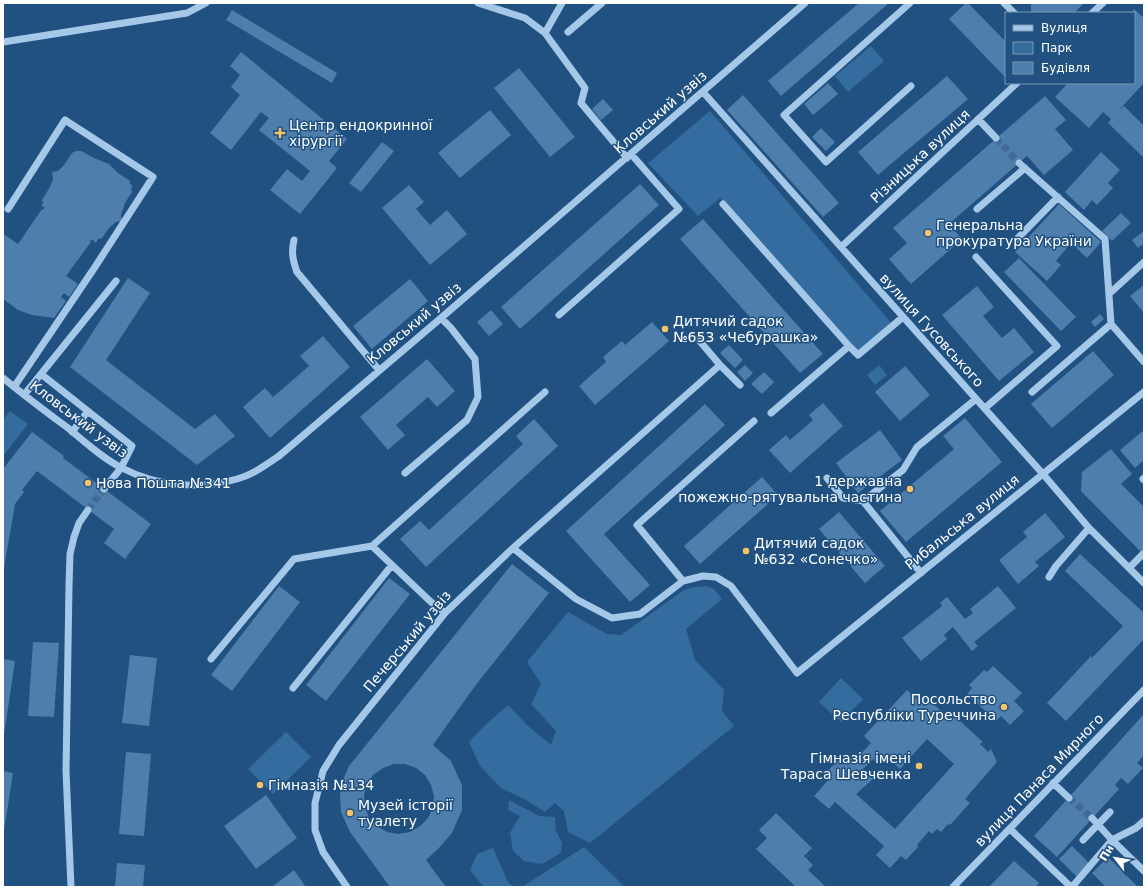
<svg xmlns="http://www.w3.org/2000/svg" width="1147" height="890" font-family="'DejaVu Sans',sans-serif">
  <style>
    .green { fill: #346c9f }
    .building { fill: #4d7eac; fill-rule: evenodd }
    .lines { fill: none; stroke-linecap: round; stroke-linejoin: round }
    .minor-tunnel { stroke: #416b94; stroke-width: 7; stroke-dasharray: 7 3.5; stroke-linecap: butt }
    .minor { stroke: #a6c8e8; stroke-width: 7 }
    .poi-dot { fill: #f5c267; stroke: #205181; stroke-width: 1.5 }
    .labels { text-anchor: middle; stroke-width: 3; stroke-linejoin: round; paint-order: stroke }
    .street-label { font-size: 14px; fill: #fff; stroke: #205181 }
    .poi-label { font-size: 14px; fill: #fff; stroke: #205181; text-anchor: start }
  </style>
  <rect width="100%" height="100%" fill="#205181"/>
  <path class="green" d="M871 46 884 61 848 92 835 76Z
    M710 111 892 324 858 354 720 198 698 216 648 163Z
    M879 365 887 375 875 385 867 375Z
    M10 411 28 424 3 456V420Z
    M706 586 714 589 722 599 686 629 695 660 724 690 722 711 734 726 590 843 568 832 564 811 555 803 545 812 526 800 501 788 480 766 469 742 483 727 508 705 528 726 551 745 556 731 531 704 541 684 527 662 568 612 607 634 621 635 684 590 694 587Z
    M841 678 863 699 841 722 819 702Z
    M286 732 311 757 273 794 248 769Z
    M509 800 539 816 555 817 556 831 562 843 561 853 542 864 524 861 513 851 510 833 520 816 508 810Z
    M584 847 625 887H522Z
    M493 848 508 882 515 887H484L470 870 477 854Z"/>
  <path class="building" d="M859 3H889L781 96 768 81Z
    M966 3H968L1006 42 1005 77 949 19Z
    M1031 3H1084L1074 13H1031Z
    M1134 9 1144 18V83L1119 110 1124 106 1144 126V158L1108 123 1111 119 1103 112 1089 128 1055 97 1068 83H1134V13H1131Z
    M232 10 337 73 332 83 226 20Z
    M241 52 347 139 329 161 337 168 300 214 270 190 287 169 302 181 310 171 259 130 269 118 261 112 231 150 210 133 240 95 231 87 240 75 230 66Z
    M519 68 575 137 550 157 494 88Z
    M947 76 968 99 878 175 858 152Z
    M828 83 838 94 813 115 804 104Z
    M743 95 839 203 823 217 727 110Z
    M1045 96 1066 120 1055 129 1073 150 1044 175 1027 156 949 224 962 239 911 284 889 259 907 243 893 228Z
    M603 99 613 110 601 120 592 109Z
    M490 110 511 135 460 178 438 153Z
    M821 128 835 142 826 151 812 137Z
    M382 142 394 151 361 192 349 183Z
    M76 151H81L94 158 109 164 118 173 130 181V184L133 186 131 189 132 192 125 203 121 215 122 221 116 222 109 228 102 238 98 239 96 243 93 240 89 241 91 242 66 276 78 284 69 297 64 293 61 297 66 301 54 318 32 315 18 310 3 299V237L5 235 18 244 42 209 44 210V207L41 206 43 203 42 200 50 187 53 179 52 172 58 171 64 165 72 153Z
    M1101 152 1120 170 1108 183 1113 188 1097 205 1092 200 1084 210 1065 192Z
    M640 184 659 205 520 329 501 307Z
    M409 185 424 202 416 209 430 225 447 210 467 234 430 265 382 208Z
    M1059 204 1101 242 1087 258 1071 243 1056 261 1061 265 1047 281 1015 252Z
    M1121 213 1131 223 1112 241 1102 231Z
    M703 219 823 354 800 373 680 239Z
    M1144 231V243L1138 248 1132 240Z
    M1019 258 1076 317 1061 331 1004 272Z
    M128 278 150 293 106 360 195 429 215 414 235 436 197 465 70 367Z
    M410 279 428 301 372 349 353 326Z
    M1144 285V313L1130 296Z
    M977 286 994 307 983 316 1002 338 1014 328 1034 352 999 381 942 315Z
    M491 310 503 324 489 336 477 322Z
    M1100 314 1104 319 1095 327 1091 322Z
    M652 322 669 341 595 405 579 386 606 362 603 357 622 341 625 345Z
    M323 336 350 367 270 438 243 407 265 388 273 397 309 366 300 356Z
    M729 345 743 360 735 368 720 353Z
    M1093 351 1114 375 1052 428 1031 404Z
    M427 359 455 391 437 407 428 397 396 425 405 435 388 450 360 417Z
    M745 365 753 373 745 381 737 372Z
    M905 366 930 395 900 421 875 392Z
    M764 372 774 382 762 394 751 384Z
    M823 403 843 426 790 473 769 450 786 435 790 440 813 420 809 415Z
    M705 404 725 425 604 534 650 585 630 602 566 531Z
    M965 418 1002 462 906 542 880 511 954 449 943 436Z
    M534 419 558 446 426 567 400 539 420 521 429 530 523 444 516 436Z
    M880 430 902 460 858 493 836 463Z
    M1144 430V460L1135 468 1120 450Z
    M32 432 64 456 63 458 151 524 125 559 104 543 114 529 37 471 22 490 24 492 15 504 3 574V469Z
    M1111 449 1132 474 1121 484 1144 507V555L1081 491 1082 472Z
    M762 477 778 495 700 564 684 546Z
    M839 512 885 566 865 583 819 529Z
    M1045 513 1065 537 1035 562 1039 566 1018 584 999 560 1027 537 1023 532Z
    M1080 554 1144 613V639L1066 721 1047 703 1091 656 1092 658 1123 626 1065 571Z
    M512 564 549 593 475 686 433 745 451 761 462 785V810L452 833 438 849 426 860 446 887H390L350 832 341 812 340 795 343 780 349 766ZM394 764H405L416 768 425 775 431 785 434 796 433 808 428 818 420 826 410 832 398 834 387 832 377 826 369 818 365 807 364 795 367 784 373 775 383 768Z
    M389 578 410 594 326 701 306 685Z
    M279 586 300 602 232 691 211 675Z
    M998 586 1016 608 974 642 978 646 972 651 953 627 944 635 947 639 921 661 902 638 942 606 940 603 947 597 965 619 973 613 970 609Z
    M33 642 59 643 54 717 28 716Z
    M130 655 157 658 149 726 122 723Z
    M3 659 15 661 4 735H3Z
    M993 666 1022 693 1014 701 1024 711 1010 725 1001 716 996 721 967 694 972 688 969 685 984 670 987 672Z
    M907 690 925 706 930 701 941 711 940 712 943 715 948 710 983 742 980 744 988 752 991 749 997 762 965 799 970 803 950 825 948 824 941 832 937 829 932 834 929 831 917 845 918 847 906 860 901 856 890 868 876 855 884 846 835 802 829 809 814 796 830 778 825 774 838 760 840 762 847 754 854 761 871 743 864 736ZM927 739 954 764 895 829 856 794 873 779 863 769 873 759 878 764 886 756 900 769Z
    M1144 714V755L1137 763 1143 768 1128 784 1121 778 1115 785 1119 789 1057 857 1034 836Z
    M126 752 151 754 144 836 119 834Z
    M3 771 13 773 4 831H3Z
    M266 795 297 838 256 869 224 826Z
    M776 813 812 848 804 856 813 865 808 870 826 887H796L756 849 767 838 759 830Z
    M1072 846 1090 864 1077 877 1059 859Z
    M1108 857 1138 887H1106L1092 873Z
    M1014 861 1039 883 1035 887H989Z
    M117 863 145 865 143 887H115Z
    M294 870 306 887H272Z"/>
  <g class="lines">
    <path class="minor-tunnel" d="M996 138 1019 163
      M88 510 104 489
      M1069 798 1092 818"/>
    <path class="minor" d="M478 3 525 18 545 33 585 88 581 103 627 158
      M910 3 784 115 826 162 911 86
      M1004 3 1014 13
      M1092 13 1103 3
      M568 32 602 3
      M545 33 562 3
      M3 42 187 13 206 3
      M703 92 1043 474 1089 528 1144 583
      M978 119 996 138
      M1019 163 1105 239 1111 324
      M723 204 849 346 771 413
      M8 209 65 120 153 177 95 267 14 387
      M977 209 1025 168
      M1017 239 1058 197
      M294 240C291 252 293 261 297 272L379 370
      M841 247 1017 83
      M976 257 1057 346 985 408
      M1109 294 1144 262
      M559 315 679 209 631 154
      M849 346 858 355 903 317
      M720 365 740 385
      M41 374 116 281
      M3 378C24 395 46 412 68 428 85 442 102 458 122 468 156 486 199 490 237 479 252 475 266 465 279 456L441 318 805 3
      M1032 392 1111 324 1144 362
      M24 395 41 374 132 446 121 468 104 489
      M72 432 88 411
      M405 473 467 420 478 397 475 359 451 328 441 318
      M827 478 843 498 863 501
      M1144 478 1143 479 1144 480
      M372 546 545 392
      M513 548 576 599 612 618 640 614 683 581 703 576 716 577 731 586 797 673 1144 392
      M1129 568 1143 554
      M921 573 863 501 903 470 917 447 976 399
      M1049 577 1056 566 1089 528
      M683 581 637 525 754 421
      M211 659 294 559 372 546 431 602 445 613
      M293 688 392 565
      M1053 783 1069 798
      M1144 821 1136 828 1112 840 1144 871
      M1010 829 1071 887
      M1083 840 1110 812
      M71 887 66 771 69 586 70 554 74 537 79 523 88 510
      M347 887 323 852 315 830V803L323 771 339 745 445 613 513 548 720 365 698 339
      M953 887 1144 690
      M1072 887 1112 840 1092 818"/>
  </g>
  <g class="poi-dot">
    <path d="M278 127h4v4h4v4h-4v4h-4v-4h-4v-4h4z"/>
    <circle cx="928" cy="233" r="4"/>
    <circle cx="665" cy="329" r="4"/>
    <circle cx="88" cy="483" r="4"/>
    <circle cx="910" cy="489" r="4"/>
    <circle cx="746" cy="551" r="4"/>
    <circle cx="1004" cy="707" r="4"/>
    <circle cx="919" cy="766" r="4"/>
    <circle cx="260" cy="785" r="4"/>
    <circle cx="350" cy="813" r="4"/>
  </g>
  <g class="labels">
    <g class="street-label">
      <text transform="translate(660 112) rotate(-41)" y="5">Кловський узвіз</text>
      <text transform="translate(920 156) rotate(-43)" y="5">Різницька вулиця</text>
      <text transform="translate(414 323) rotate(-40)" y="5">Кловський узвіз</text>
      <text transform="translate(932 330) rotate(48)" y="5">вулиця Гусовського</text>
      <text transform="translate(79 419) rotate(37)" y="5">Кловський узвіз</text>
      <text transform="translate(962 522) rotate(-39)" y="5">Рибальська вулиця</text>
      <text transform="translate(407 641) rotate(-50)" y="5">Печерський узвіз</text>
      <text transform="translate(1039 780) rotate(-46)" y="5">вулиця Панаса Мирного</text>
    </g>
    <g class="poi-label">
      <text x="289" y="130">Центр ендокринної<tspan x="289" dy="16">хірургії</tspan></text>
      <text x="936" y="230">Генеральна<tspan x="936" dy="16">прокуратура України</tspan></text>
      <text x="673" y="326">Дитячий садок<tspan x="673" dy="16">№653 «Чебурашка»</tspan></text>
      <text x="902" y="486" text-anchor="end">1 державна<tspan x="902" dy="16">пожежно-рятувальна частина</tspan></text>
      <text x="96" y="488">Нова Пошта №341</text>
      <text x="754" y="548">Дитячий садок<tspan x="754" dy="16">№632 «Сонечко»</tspan></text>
      <text x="996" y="704" text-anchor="end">Посольство<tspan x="996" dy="16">Республіки Туреччина</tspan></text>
      <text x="911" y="763" text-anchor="end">Гімназія імені<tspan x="911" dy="16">Тараса Шевченка</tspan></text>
      <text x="268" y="790">Гімназія №134</text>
      <text x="358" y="810">Музей історії<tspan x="358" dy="16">туалету</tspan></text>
    </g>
  </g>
  <rect width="1147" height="890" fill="none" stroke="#ffffff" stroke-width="8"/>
  <rect x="1005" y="12" width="130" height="72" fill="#205181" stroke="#7997b3"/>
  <rect x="1013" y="25" width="20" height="6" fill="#a6c8e8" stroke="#7997b3"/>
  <text x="1041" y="32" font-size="12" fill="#ffffff">Вулиця</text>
  <rect x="1013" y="42" width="20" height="12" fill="#346c9f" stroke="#7997b3"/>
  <text x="1041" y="52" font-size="12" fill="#ffffff">Парк</text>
  <rect x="1013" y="62" width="20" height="12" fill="#4d7eac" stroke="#7997b3"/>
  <text x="1041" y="72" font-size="12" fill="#ffffff">Будівля</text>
  <g transform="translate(1115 858) rotate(301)" stroke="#205181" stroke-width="3" paint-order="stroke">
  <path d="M0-3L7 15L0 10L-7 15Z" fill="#ffffff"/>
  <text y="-6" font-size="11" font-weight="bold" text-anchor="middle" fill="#ffffff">Пн</text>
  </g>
</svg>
